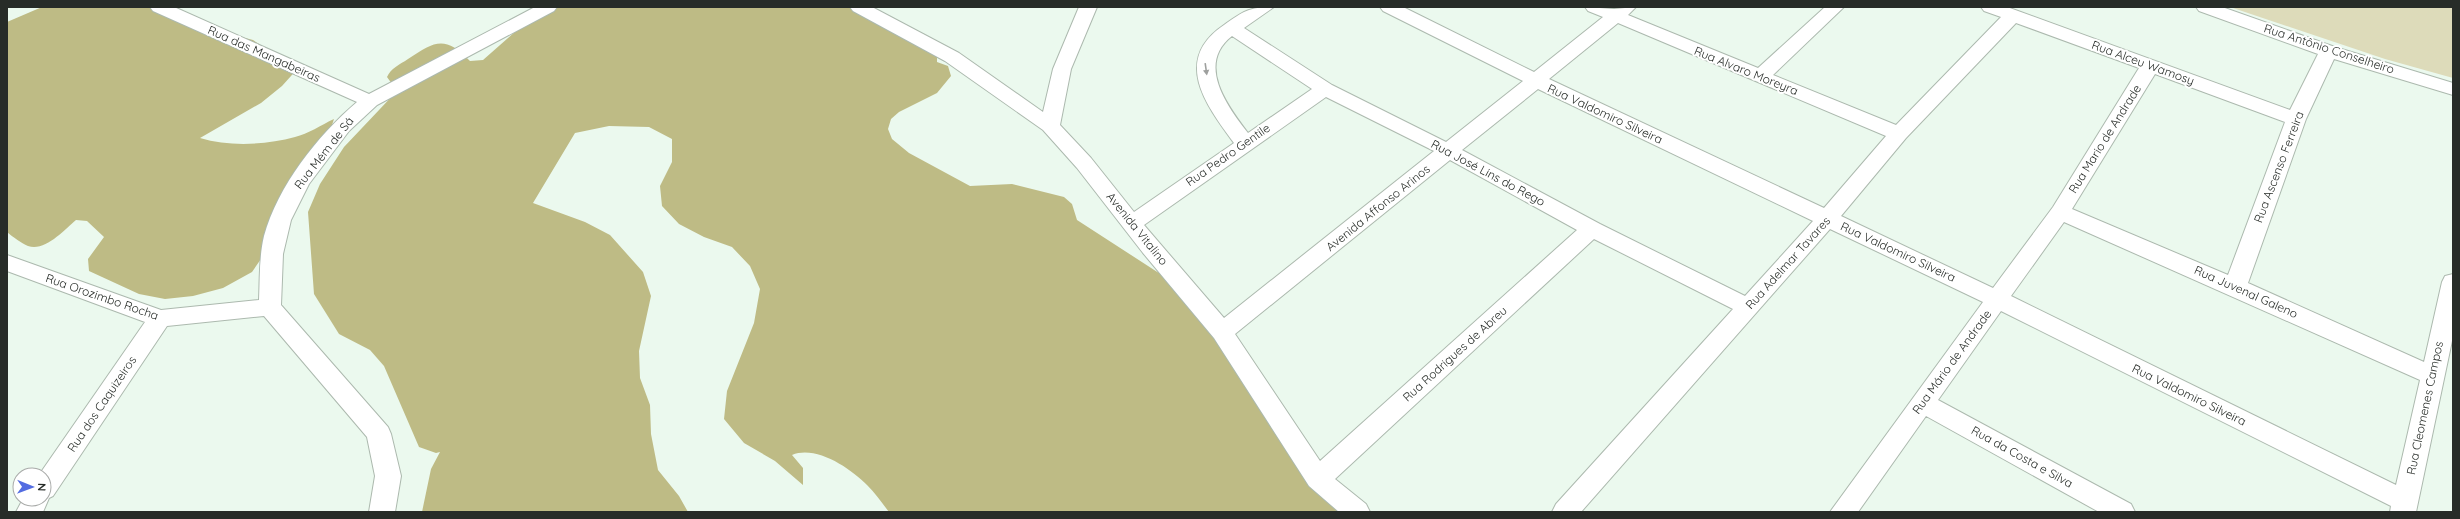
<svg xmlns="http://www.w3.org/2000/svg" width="2460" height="519" font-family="Quicksand,sans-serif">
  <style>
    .green { fill: #dddbba }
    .forest { fill: #bebb85 }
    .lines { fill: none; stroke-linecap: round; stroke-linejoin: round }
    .minor-casing { stroke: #acb9ae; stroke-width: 2 }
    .minor { fill: #fff; fill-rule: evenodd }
    .oneway { fill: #9ea09e }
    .labels { text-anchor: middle; stroke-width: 4; stroke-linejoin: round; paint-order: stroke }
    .street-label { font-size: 12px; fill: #272c28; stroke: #fff }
  </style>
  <rect width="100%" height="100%" fill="#ebf9ee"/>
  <path class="green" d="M2230 7H2453V78L2385 59Z"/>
  <path class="forest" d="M42 7H160L226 33 253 40 282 59 300 66 282 86 261 103 200 138C230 147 265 145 295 137 308 134 321 125 334 119L328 137 272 243 252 272 223 288 193 296 165 299 139 294 89 271 88 259 104 237 87 221 76 220C64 230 45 252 28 246 21 243 13 237 7 232V22Z
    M558 7H866L937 51V62L948 66 951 76 937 93 899 112 891 119 888 129 892 139 909 153 970 186 1012 184 1064 197 1072 204 1077 220 1182 288 1346 512H889C882 503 875 493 867 485 850 468 816 445 792 455L803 468V485L775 461 744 443 724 419 727 391 754 323 760 289 750 266 732 247 704 237 679 224 662 206 660 186 672 162V139L649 127 609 126 575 133 533 203 585 222 610 235 643 272 651 296 639 351 640 378 650 405 651 434 658 470 679 496 688 512H422L431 469 440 452 436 453 419 447 384 366 370 350 339 334 314 294 308 212 320 184 344 147 397 91 387 77C391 68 399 65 408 59 435 41 445 35 470 61L483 60 516 31Z"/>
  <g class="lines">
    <g class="minor-casing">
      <path id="minor" d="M150 7H174L369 94 535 7H557L554 11 377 105 349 131 309 184 291 220 283 254 281 305 388 427 391 434 401 476 395 512H369L375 476 367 437 264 316 167 326 53 496 49 498 43 512H16L23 499H44V475H39L145 322 7 271V255L161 310 259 300C260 279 259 257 264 236 278 186 317 136 357 102L153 11Z
        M850 7H872L959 53 1043 112 1053 69 1079 7H1097L1071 69 1060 125 1091 158 1134 212 1234 143C1206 105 1172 60 1224 25 1244 11 1249 7 1274 7L1244 28 1332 85 1446 142 1523 81 1383 11 1380 7H1403L1534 72 1603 17 1588 11 1585 7 1614 9 1636 7 1628 15 1758 68 1825 7H1844L1773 75 1896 125 2001 17 1984 11 1981 7H2007L2290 110 2318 54 2199 11 2196 7H2222L2335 47 2453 83V95L2334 59 2306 119 2248 283 2424 362 2442 282 2445 276 2453 274V336L2416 512H2390L2391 506 2001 311 1938 400 2131 504 2135 512H2099L1926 416 1858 512H1830L1983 302 1830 229 1581 512H1552L1556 504 1733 309 1594 239 1335 479 1366 504 1370 512H1339L1309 486 1214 338 1143 253 1077 168 1043 130 945 61 853 11ZM1618 23 1886 136 1824 208 1549 79ZM2016 23 2139 68 2053 207 1993 288 1841 216 1906 138ZM1232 36 1312 89 1248 133C1227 106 1196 64 1232 36ZM2155 74 2285 122 2228 275 2072 209ZM1538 89 1813 221 1745 296 1600 224 1462 150ZM1326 97 1434 151 1224 318 1144 225ZM1450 160 1577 230 1320 461 1235 334ZM2064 222 2420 380 2396 485 2011 296Z"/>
    </g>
    <use href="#minor" class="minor"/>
  </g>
  <defs><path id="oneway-solid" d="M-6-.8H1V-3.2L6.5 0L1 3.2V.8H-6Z"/></defs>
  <use class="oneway" href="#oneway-solid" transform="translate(1206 69) rotate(82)"/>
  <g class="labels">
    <g class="street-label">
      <text transform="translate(2329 49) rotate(18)" y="4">Rua Antônio Conselheiro</text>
      <text transform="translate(264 54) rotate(24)" y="4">Rua das Mangabeiras</text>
      <text transform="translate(2143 63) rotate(20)" y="4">Rua Alceu Wamosy</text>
      <text transform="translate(1746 71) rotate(22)" y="4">Rua Alvaro Moreyra</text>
      <text transform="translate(1605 114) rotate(25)" y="4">Rua Valdomiro Silveira</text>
      <text transform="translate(2105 139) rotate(-58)" y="4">Rua Mario de Andrade</text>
      <text transform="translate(324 153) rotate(-52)" y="4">Rua Mém de Sá</text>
      <text transform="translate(1228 155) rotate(-35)" y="4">Rua Pedro Gentile</text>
      <text transform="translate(2279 167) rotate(-69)" y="4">Rua Ascenso Ferreira</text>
      <text transform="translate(1488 173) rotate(28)" y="4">Rua José Lins do Rego</text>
      <text transform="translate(1378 208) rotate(-39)" y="4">Avenida Affonso Arinos</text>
      <text transform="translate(1137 229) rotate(51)" y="4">Avenida Vitalino</text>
      <text transform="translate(1898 252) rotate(25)" y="4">Rua Valdomiro Silveira</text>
      <text transform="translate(1788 263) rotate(-48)" y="4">Rua Adelmar Tavares</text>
      <text transform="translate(2246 292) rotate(24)" y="4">Rua Juvenal Galeno</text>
      <text transform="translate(102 297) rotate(19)" y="4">Rua Orozimbo Rocha</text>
      <text transform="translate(1455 354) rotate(-42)" y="4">Rua Rodrigues de Abreu</text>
      <text transform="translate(1952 362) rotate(-54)" y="4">Rua Mário de Andrade</text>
      <text transform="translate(2189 395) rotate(26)" y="4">Rua Valdomiro Silveira</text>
      <text transform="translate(102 404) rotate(-56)" y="4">Rua dos Caquizeiros</text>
      <text transform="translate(2425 408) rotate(-78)" y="4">Rua Cleomenes Campos</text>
      <text transform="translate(2022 457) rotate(29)" y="4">Rua da Costa e Silva</text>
    </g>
  </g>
  <rect width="2460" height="519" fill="none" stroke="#272c28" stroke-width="16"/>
  <g transform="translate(32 487) rotate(91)"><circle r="19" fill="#ffffff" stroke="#a9aba9"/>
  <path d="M0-3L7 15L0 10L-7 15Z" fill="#536ce1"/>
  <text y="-6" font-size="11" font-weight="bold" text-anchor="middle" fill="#272c28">N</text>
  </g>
</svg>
